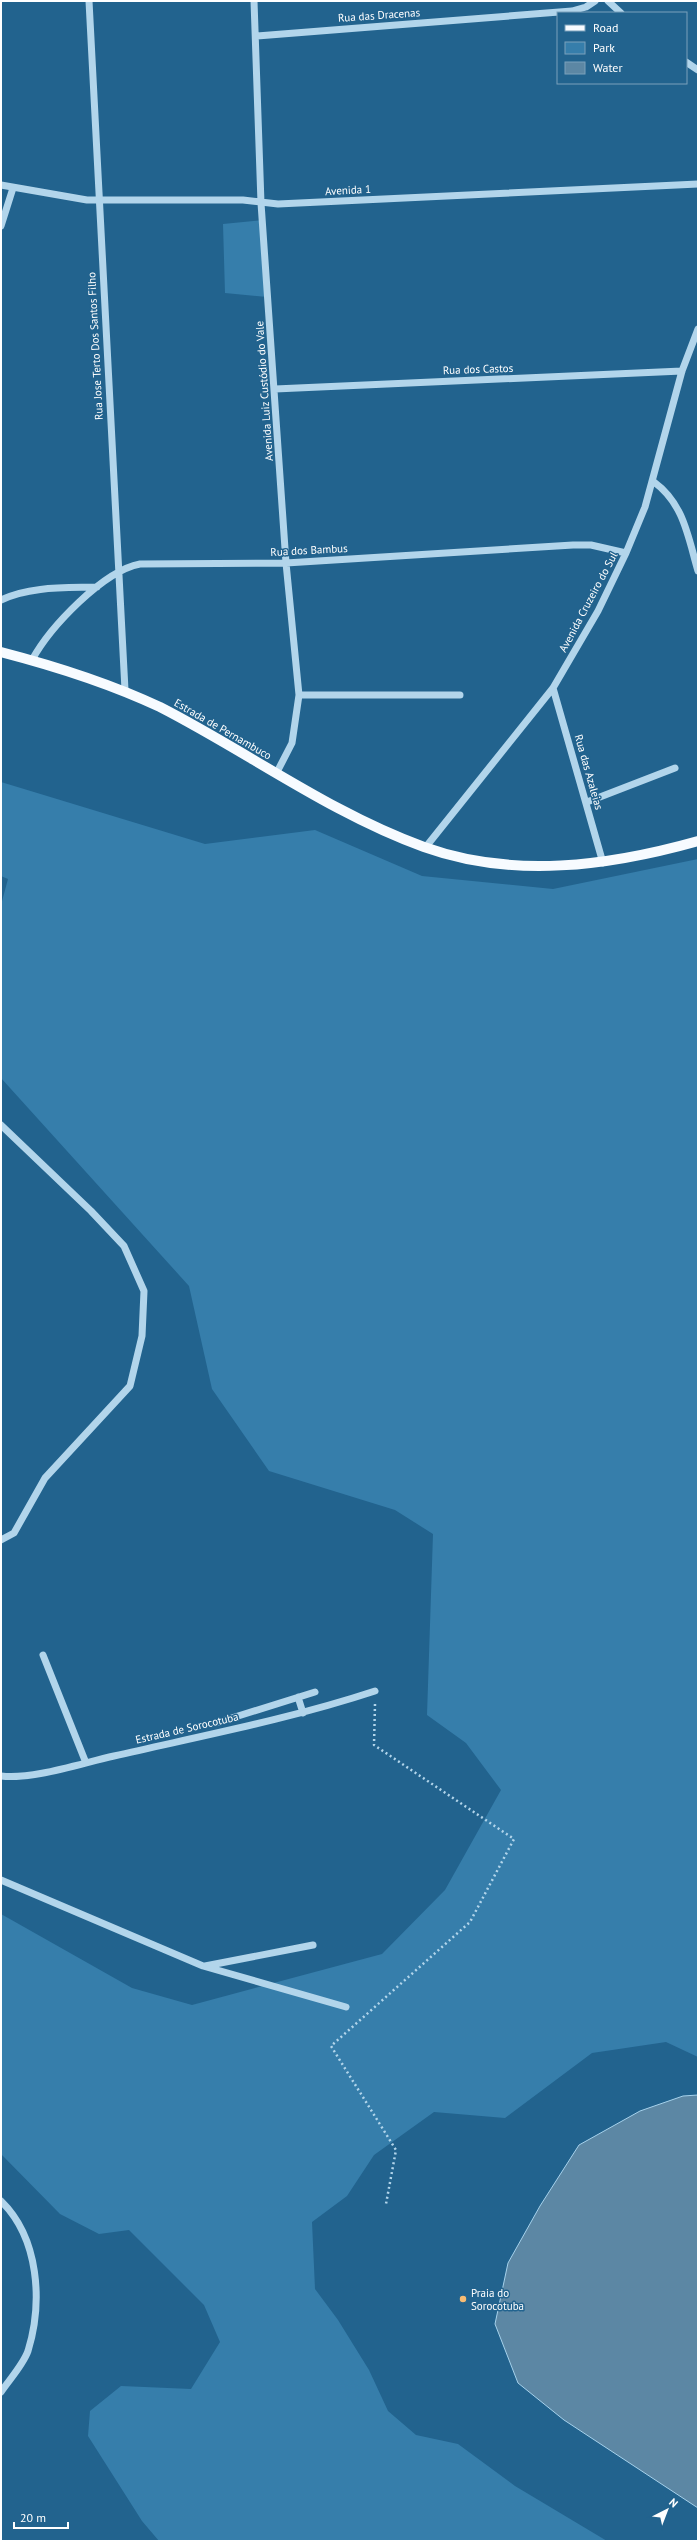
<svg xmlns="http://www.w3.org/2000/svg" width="699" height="2542" font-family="'PT Sans',sans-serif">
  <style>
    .green { fill: #367eab }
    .water { fill: #5c87a4; stroke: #a6d2ec }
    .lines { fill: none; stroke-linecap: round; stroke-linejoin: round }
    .path { stroke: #b2d5eb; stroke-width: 2.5; stroke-dasharray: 2 3; stroke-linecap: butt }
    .minor { stroke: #b2d5eb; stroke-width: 7 }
    .major { stroke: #f7fbff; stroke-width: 10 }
    .poi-dot { fill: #f7bc74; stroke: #22638e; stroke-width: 1.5 }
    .labels { text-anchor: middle; stroke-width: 3; stroke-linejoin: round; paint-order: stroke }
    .street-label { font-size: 11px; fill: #fff; stroke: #22638e }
    .poi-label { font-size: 11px; fill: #fff; stroke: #22638e; text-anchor: start }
  </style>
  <rect width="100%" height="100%" fill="#22638e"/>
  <path class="green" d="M263 220 267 297 225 293 223 224Z
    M1 782 205 844 315 830 422 876 553 889 698 859V2057L666 2042 592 2053 505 2118 434 2112 374 2155 347 2196 312 2222 315 2289 338 2320 369 2370 388 2411 416 2435 458 2444 515 2486 607 2541H159L142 2521 88 2436 90 2411 121 2386 191 2389 220 2342 204 2305 129 2230 99 2234 60 2214 1 2154V1914L132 1988 192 2005 382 1954 445 1890 501 1790 466 1743 427 1715 433 1534 395 1510 269 1471 212 1389 189 1286 1 1078V905L8 879 1 876Z"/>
  <path class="water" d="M698 2095V2508L564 2420 518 2383 495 2324 508 2263 540 2206 579 2145 640 2111 683 2096Z"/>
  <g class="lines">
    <path class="path" d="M375 1704 374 1745 514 1839 470 1922 331 2046 396 2150 386 2204"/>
    <path class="minor" d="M89 1 125 690
      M254 1 261 203 286 563 299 695 292 743 276 774
      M608 1 621 13
      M257 36 572 11 586 7 595 1
      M686 62 698 70
      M1 185 87 200H243L278 204 698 184
      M1 226 13 188
      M275 389 682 371
      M654 482C684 504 688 537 698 571
      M1 600C30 586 66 588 97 587
      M32 660C50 627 103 571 140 564L286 563 573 545H591L626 553
      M553 688 603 863
      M299 695H460
      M587 802 675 768
      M425 848 553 688 598 611 626 553 645 507 682 371 698 329
      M1 1125 91 1211 124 1246 144 1291 142 1336 130 1386 45 1478 14 1533 1 1540
      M43 1655 86 1763
      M298 1697 303 1713
      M219 1722 315 1692
      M1 1776C32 1780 82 1763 114 1756 201 1736 290 1719 375 1691
      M1 1880 203 1966 346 2007
      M205 1966 313 1945
      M1 2201C39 2238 43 2302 28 2351 23 2365 9 2380 1 2392"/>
    <path class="major" d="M1 652C55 666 109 683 160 707 248 752 330 813 424 847 513 879 609 866 698 841"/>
  </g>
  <circle class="poi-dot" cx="463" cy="2299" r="4"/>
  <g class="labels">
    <g class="street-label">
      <text transform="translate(379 15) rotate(-4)" y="4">Rua das Dracenas</text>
      <text transform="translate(348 190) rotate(-3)" y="4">Avenida 1</text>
      <text transform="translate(95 346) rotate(-93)" y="4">Rua Jose Terto Dos Santos Filho</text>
      <text transform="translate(478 369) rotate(-2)" y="4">Rua dos Castos</text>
      <text transform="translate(264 391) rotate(-94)" y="4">Avenida Luiz Custódio do Vale</text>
      <text transform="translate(309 550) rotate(-3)" y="4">Rua dos Bambus</text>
      <text transform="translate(588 602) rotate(-62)" y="4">Avenida Cruzeiro do Sul</text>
      <text transform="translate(223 729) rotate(30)" y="4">Estrada de Pernambuco</text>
      <text transform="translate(589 772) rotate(74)" y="4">Rua das Azaleias</text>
      <text transform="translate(187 1728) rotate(-13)" y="4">Estrada de Sorocotuba</text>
    </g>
    <g class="poi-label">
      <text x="471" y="2297">Praia do<tspan x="471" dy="13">Sorocotuba</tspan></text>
    </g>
  </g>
  <rect width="699" height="2542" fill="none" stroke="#ffffff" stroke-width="4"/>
  <rect x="557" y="12" width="130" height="72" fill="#22638e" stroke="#7aa1bb"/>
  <rect x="565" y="25" width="20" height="6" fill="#f7fbff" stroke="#7aa1bb"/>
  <text x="593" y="32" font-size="12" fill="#ffffff">Road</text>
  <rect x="565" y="42" width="20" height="12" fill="#367eab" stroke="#7aa1bb"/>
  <text x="593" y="52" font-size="12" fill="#ffffff">Park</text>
  <rect x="565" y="62" width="20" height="12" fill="#5c87a4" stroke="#7aa1bb"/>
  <text x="593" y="72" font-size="12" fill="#ffffff">Water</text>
  <g transform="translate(667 2510) rotate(42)" stroke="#22638e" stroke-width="3" paint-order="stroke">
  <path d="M0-3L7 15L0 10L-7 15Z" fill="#ffffff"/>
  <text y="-6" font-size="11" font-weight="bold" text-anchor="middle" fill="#ffffff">N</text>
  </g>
  <path d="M14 2522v6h54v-6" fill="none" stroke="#ffffff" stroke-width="2"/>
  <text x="20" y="2522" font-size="12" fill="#ffffff" stroke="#22638e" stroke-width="3" paint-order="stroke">20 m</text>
</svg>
